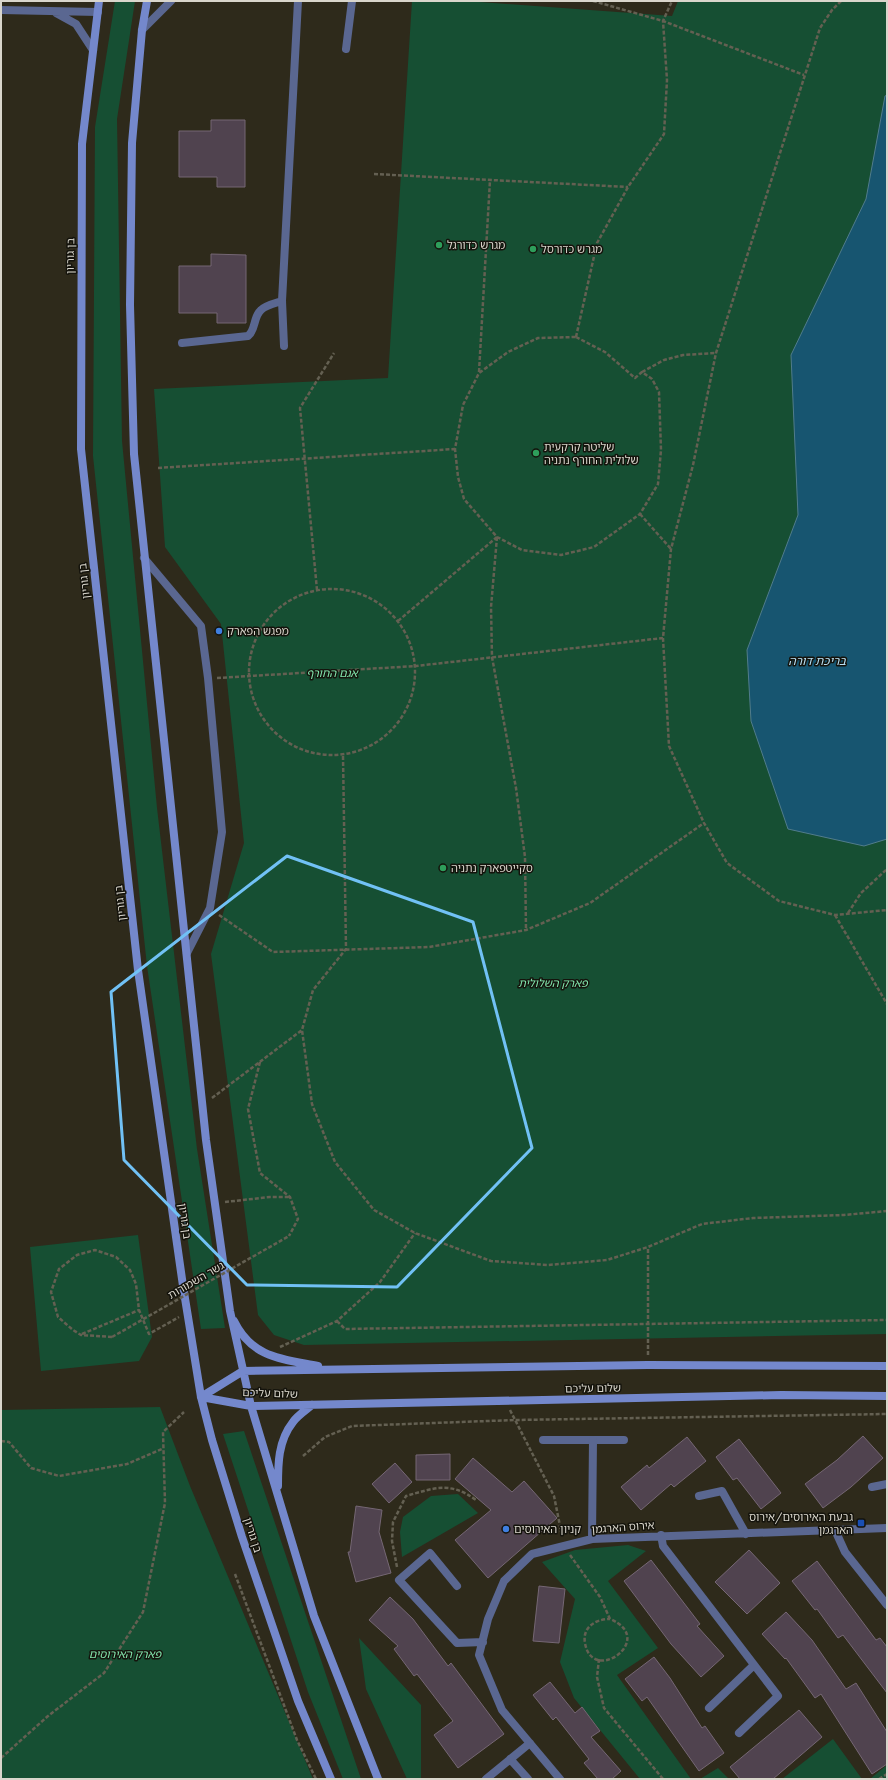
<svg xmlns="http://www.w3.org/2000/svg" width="888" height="1780" font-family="Lora,'Noto Sans Hebrew',serif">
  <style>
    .green { fill: #164f33 }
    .water { fill: #175570; stroke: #517c8c }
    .building { fill: #50434f; stroke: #756774 }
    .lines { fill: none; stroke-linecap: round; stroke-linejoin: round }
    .path { stroke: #646052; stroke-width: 2.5; stroke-dasharray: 4 2; stroke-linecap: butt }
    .lane { stroke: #5a6791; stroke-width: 8 }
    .street { stroke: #5a6791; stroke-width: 8 }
    .secondary { stroke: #7488cc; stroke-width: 8 }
    .path-bridge { stroke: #646052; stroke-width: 2.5; stroke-dasharray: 4 2; stroke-linecap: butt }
    .marked { fill: none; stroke: #71c1f5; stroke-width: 3; stroke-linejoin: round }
    .leisure-dot { fill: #2e9e5b; stroke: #14130c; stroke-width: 1.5 }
    .shop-dot { fill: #3f7fe0; stroke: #14130c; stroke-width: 1.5 }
    .transit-dot { fill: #1a4fb4; stroke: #14130c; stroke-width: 1.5 }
    .labels { text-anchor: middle; stroke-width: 3; stroke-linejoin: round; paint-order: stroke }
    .poi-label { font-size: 11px; fill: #d9d6cc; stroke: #14130c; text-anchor: start }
    .street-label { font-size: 11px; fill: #d9d6cc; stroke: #14130c }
    .park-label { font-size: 11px; font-style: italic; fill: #82e6ad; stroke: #14130c }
    .water-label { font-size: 12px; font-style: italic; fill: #b8dff3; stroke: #14130c }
  </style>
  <rect width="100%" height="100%" fill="#2e2a1b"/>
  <path class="green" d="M115 1H135L117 119 122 441 157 808 197 1149 225 1328 201 1329 147 966 93 456 95 127Z
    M412 1H466L672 16 678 1H887V1334L304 1345 274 1335 258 1315 211 954 244 843 221 624 165 547 154 389 388 378Z
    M138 1235 152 1337 139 1361 41 1371 30 1247Z
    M160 1407 190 1486 313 1779H1V1410Z
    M244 1431 361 1779H343L308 1692 223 1434Z
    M458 1494 478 1513 402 1557 400 1532 403 1517 431 1496Z
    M628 1545 646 1551 608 1581 658 1648 617 1675 691 1779H640L574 1698 560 1662 575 1599 542 1562 575 1550Z
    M359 1638 421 1705V1779H407L366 1689Z
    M833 1739 862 1779H782Z
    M887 1765V1779H870Z
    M718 1768 729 1779H700Z"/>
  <path class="water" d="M887 95V839L864 846 788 829 751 721 747 650 798 515 791 355 866 199 885 96Z"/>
  <path class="building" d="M211 120H245V187H217V177H179V131H211Z
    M211 254 246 255V323H217V313H179V266H211Z
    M863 1436 883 1458 851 1487 823 1508 805 1484 837 1460Z
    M687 1437 706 1461 674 1487 671 1484 641 1510 621 1487 647 1465 649 1468Z
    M739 1439 781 1493 761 1509 737 1478 733 1480 716 1457Z
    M450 1454V1480H416V1455Z
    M473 1458 512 1492 524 1481 557 1518 488 1578 455 1540 491 1510 455 1479Z
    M395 1463 412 1482 389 1503 372 1484Z
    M356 1506 382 1510 379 1532 391 1573 356 1582 348 1552H350Z
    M749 1550 780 1583 747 1614 715 1582Z
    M651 1560 700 1624 697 1626 724 1656 701 1677 671 1644 624 1581Z
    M817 1561 876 1640 880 1638 887 1647V1693L843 1635 838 1638 817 1609 815 1610 792 1581Z
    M539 1586 565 1589 559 1643 533 1641Z
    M390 1597 413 1619 448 1666 451 1663 504 1734 458 1768 434 1735 453 1721 417 1674 414 1676 394 1649 398 1646 369 1620Z
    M786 1612 812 1640 846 1689 856 1683 887 1732V1764L872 1774 821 1694 815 1698 786 1658 785 1659 762 1634Z
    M654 1657 670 1678 702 1728 705 1726 724 1753 699 1771 647 1697 642 1701 625 1679Z
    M550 1682 575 1713 582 1707 600 1731 591 1737 621 1771 612 1779H598L584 1763 589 1759 556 1717 553 1720 533 1695Z
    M799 1710 822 1737 773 1779H740L730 1767Z"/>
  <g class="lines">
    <path class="path" d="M593 1 663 21 804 75
      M841 1 832 10 820 28 716 353 693 465 671 549 663 638 669 746 704 823 727 863 779 901 835 915 887 910
      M374 174 628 187
      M576 337 605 352 635 378 642 372 652 379 659 392 661 450 658 484 640 514 594 547 561 555 522 550 497 537 464 499 458 477 455 449 463 405 479 373 508 352 538 338Z
      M576 337 597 243 628 187 664 134 667 80 663 21 672 1
      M479 372 490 180
      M642 372 664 360 683 355 716 353
      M158 468 455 449
      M640 514 671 549
      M497 537 491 607 492 657 516 788 525 857 526 930
      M249 672a83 83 0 1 1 166 0a83 83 0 1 1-166 0Z
      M317 590 300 408 334 353
      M398 621 497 537
      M217 678 416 666 663 638
      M343 756 346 949 313 990 302 1030 312 1104 335 1162 374 1210 415 1233 491 1261 548 1265 607 1260 648 1247 702 1224 753 1218 844 1215 887 1211
      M848 913 861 893 887 869
      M219 915 273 952 429 947 526 930 590 903 704 823
      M835 915 887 1004
      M260 1062 248 1109 260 1173 290 1197 298 1219 289 1236
      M212 1098 302 1030
      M225 1202 270 1197H290
      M337 1321 345 1329 887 1320
      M82 1334 139 1310
      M112 1337 81 1335 73 1330 58 1317 51 1292 59 1269 77 1255 95 1250 116 1257 130 1270 136 1284 139 1310 149 1334 179 1317
      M280 1347 337 1321 380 1282 415 1233
      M648 1355V1247
      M510 1410 554 1496 562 1536
      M1 1441 9 1442 31 1468 59 1476 127 1464 162 1449
      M303 1456 325 1437 352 1426 515 1420 887 1414
      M570 1555 600 1597 610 1619C658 1639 592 1686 585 1643 582 1627 596 1619 610 1619
      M397 1567 392 1541 393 1522 406 1496C434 1488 450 1481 476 1500
      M235 1574 297 1740 316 1779
      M599 1659 597 1677 604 1708 663 1779
      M1 1758 48 1716 104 1673 143 1612 165 1503 163 1432 184 1412
      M879 1779 887 1774"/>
    <path class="lane" d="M346 49 352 1
      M182 343 248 336C256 330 253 317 261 310 266 305 276 303 282 301
      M284 346 282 301 298 1
      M144 558 201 626 208 678 222 832 210 908 187 953
      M543 1440H624"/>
    <path class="street" d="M1 10 98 12
      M56 13 76 24 93 50
      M142 30 171 1
      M872 1487 887 1484
      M699 1496 722 1491 746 1534
      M835 1530 845 1552 887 1605
      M661 1535 663 1546 778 1696 739 1733
      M592 1539 593 1440
      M457 1586 430 1553 399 1580 457 1643 483 1642
      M709 1708 754 1665
      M510 1759 528 1779
      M486 1779 530 1743
      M560 1779 502 1710 479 1655 488 1619 504 1581 532 1554 592 1539 887 1528"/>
    <path class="secondary" d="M99 1 82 144 81 449 138 970 183 1286 201 1397 212 1440 242 1537 298 1701 331 1779
      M147 1 142 30 132 143 130 305 134 454 206 1140 230 1311 251 1406 314 1616 378 1779
      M234 1321C252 1358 282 1359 318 1366
      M201 1397 243 1371 648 1365 887 1366
      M201 1397 251 1406 781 1395 887 1396
      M278 1486C278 1464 278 1441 293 1422 297 1416 306 1410 312 1405"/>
    <path class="path-bridge" d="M112 1337 289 1236"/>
  </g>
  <path class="marked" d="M287 856 473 922 532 1148 397 1287 247 1285 124 1160 111 992Z"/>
  <g class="leisure-dot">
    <circle cx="439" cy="245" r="4"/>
    <circle cx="533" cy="249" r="4"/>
    <circle cx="536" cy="453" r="4"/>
    <circle cx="443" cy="868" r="4"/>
  </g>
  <g class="shop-dot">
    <circle cx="219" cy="631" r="4"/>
    <circle cx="506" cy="1529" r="4"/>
  </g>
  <rect class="transit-dot" x="857" y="1519" width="8" height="8" rx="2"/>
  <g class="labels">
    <g class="poi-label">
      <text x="447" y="249">מגרש כדורגל</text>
      <text x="541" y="253">מגרש כדורסל</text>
      <text x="544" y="451">שליטה קרקעית<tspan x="544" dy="13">שלולית החורף נתניה</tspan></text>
      <text x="227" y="635">מפגש הפארק</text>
      <text x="451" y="872">סקייטפארק נתניה</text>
      <text x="853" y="1521" text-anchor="end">גבעת האירוסים/אירוס<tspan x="853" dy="13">הארגמן</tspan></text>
      <text x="514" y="1533">קניון האירוסים</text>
    </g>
    <g class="street-label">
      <text transform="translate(70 256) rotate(-89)" y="4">בן גוריון</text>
      <text transform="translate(84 581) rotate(-96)" y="4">בן גוריון</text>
      <text transform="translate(120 903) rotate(-96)" y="4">בן גוריון</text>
      <text transform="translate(185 1221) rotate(82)" y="4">בן גוריון</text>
      <text transform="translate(196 1280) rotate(-30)" y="4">גשר השמורות</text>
      <text transform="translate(593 1388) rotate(-1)" y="4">שלום עליכם</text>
      <text transform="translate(270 1393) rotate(2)" y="4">שלום עליכם</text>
      <text transform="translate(623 1527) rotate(-4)" y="4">אירוס הארגמן</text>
      <text transform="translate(253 1535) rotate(72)" y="4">בן גוריון</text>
    </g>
    <g class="park-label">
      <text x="332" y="677">אגם החורף</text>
      <text x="553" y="987">פארק השלולית</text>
      <text x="125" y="1658">פארק האירוסים</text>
    </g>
    <g class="water-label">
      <text x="817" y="665">בריכת דורה</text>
    </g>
  </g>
  <rect width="888" height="1780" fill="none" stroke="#d9d6cc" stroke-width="4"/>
</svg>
